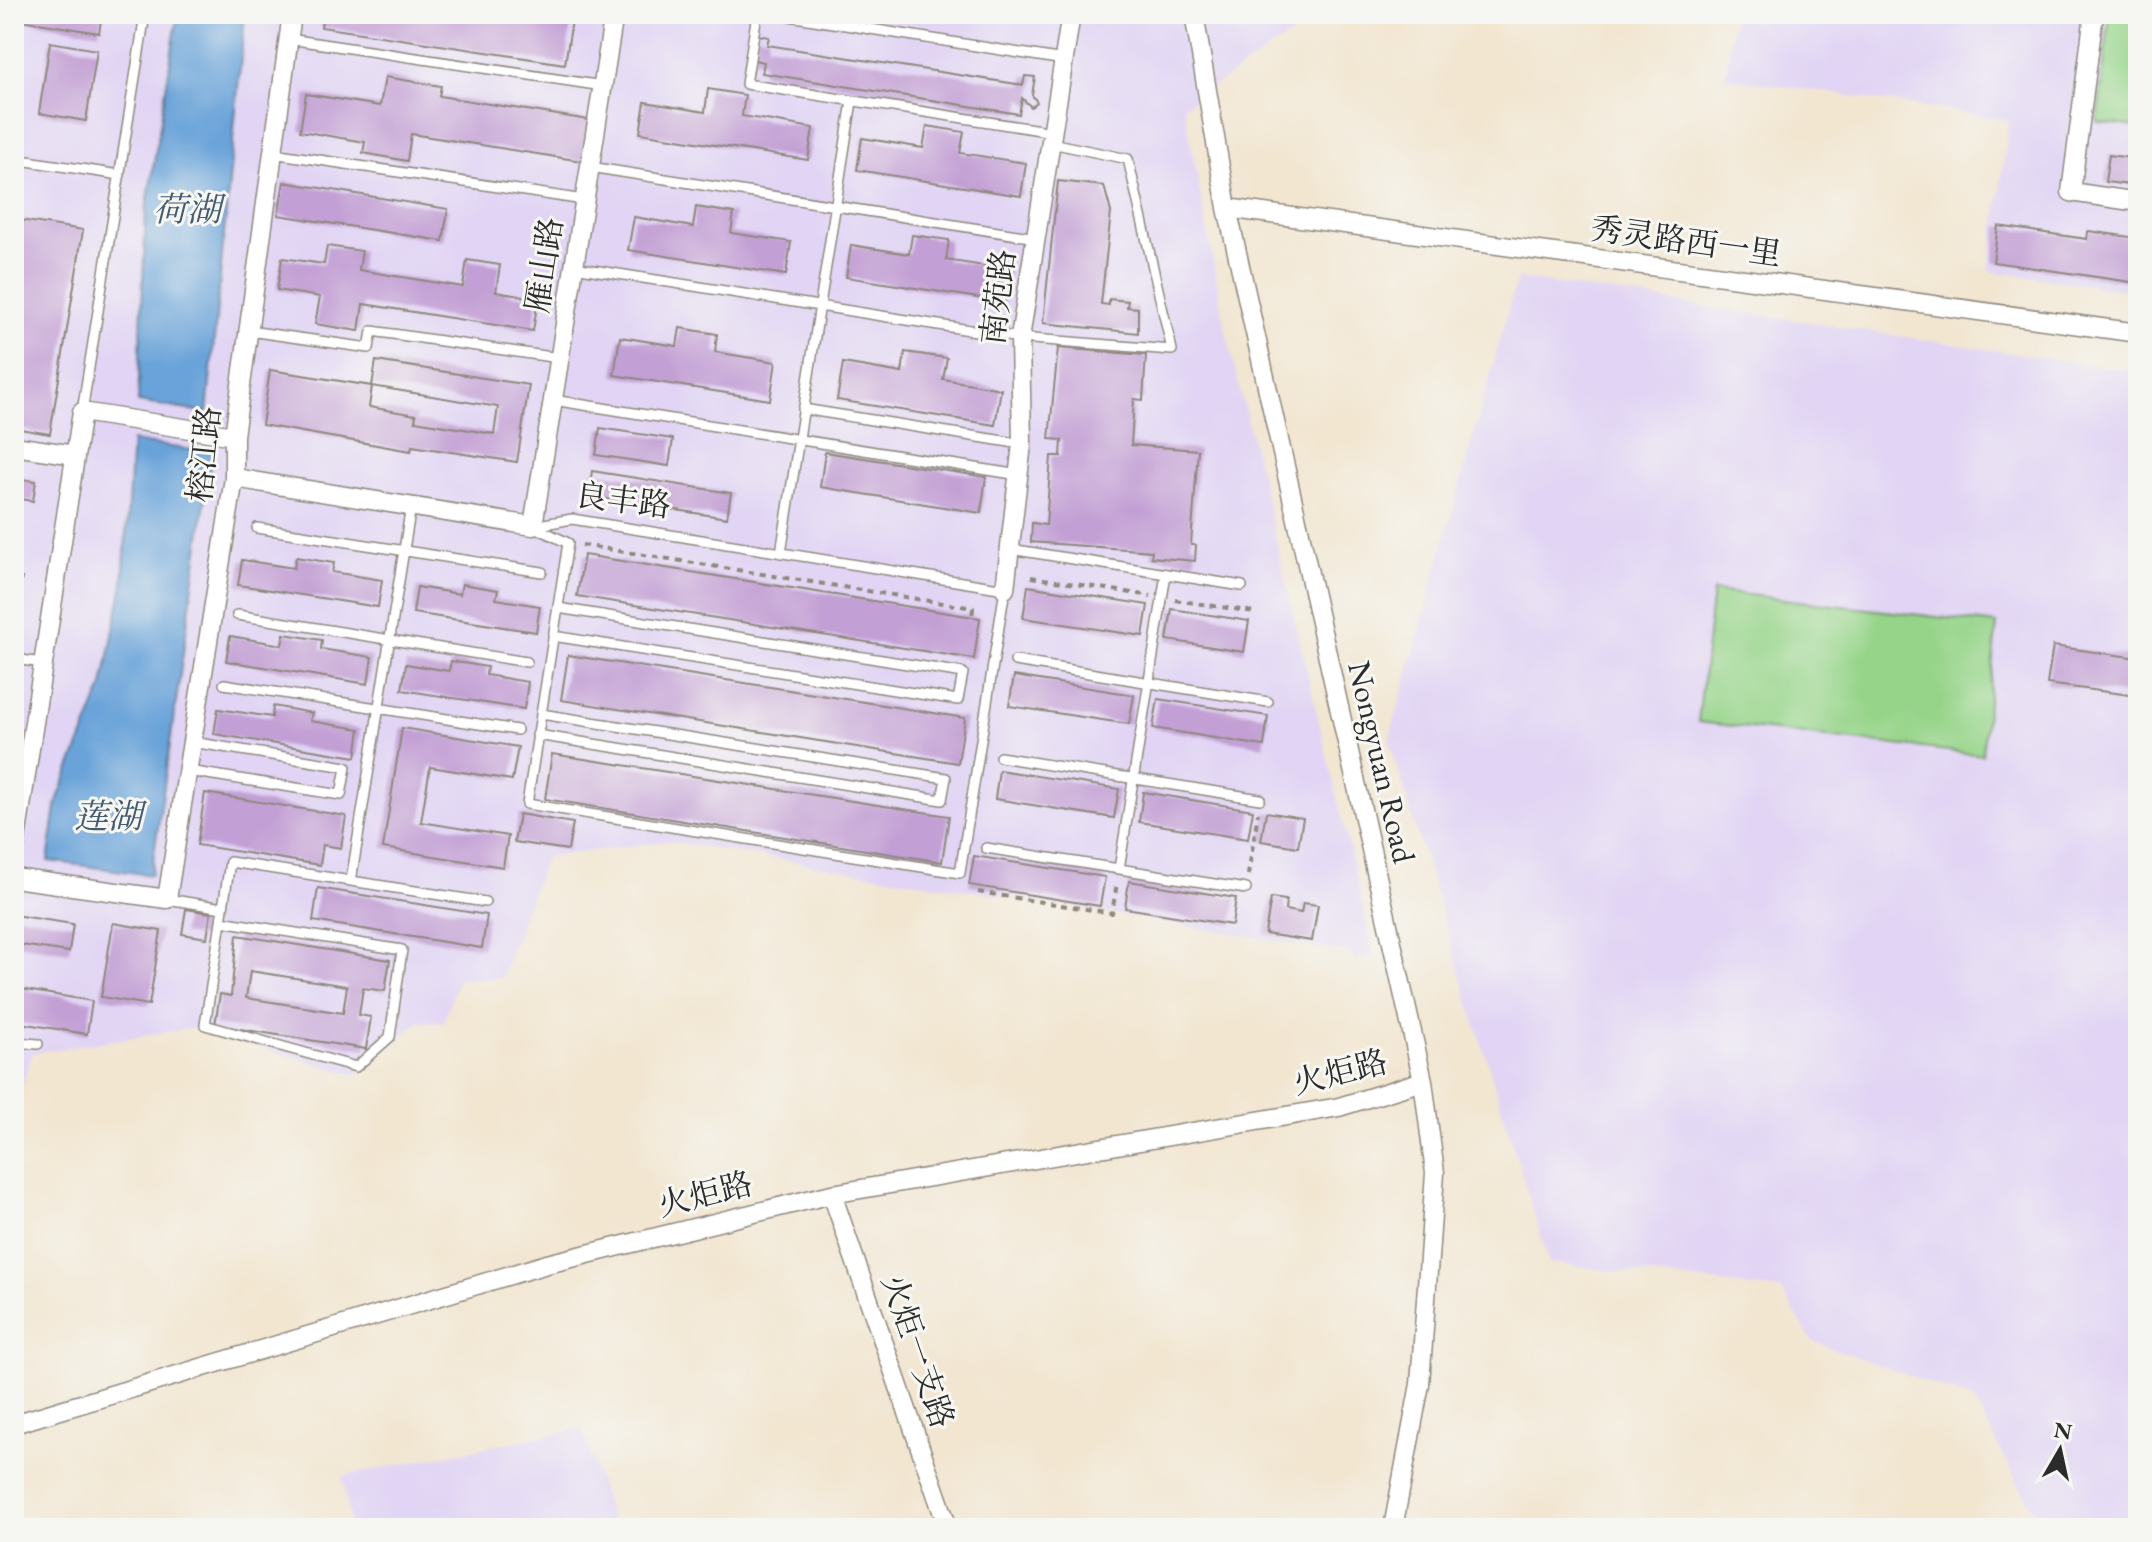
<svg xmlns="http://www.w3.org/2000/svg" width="2152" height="1542" font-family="'EB Garamond','Noto Serif SC',serif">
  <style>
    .built { fill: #e1d4f4 }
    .green { fill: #96d489; stroke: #60805a; stroke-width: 2 }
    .water { fill: #69a3d9; stroke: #4a6782; stroke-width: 2 }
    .building { fill: #c29fd4; fill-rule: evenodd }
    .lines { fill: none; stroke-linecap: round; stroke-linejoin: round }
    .service-casing { stroke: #8e887e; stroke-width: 12 }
    .minor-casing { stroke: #8e887e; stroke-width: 21 }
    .path { stroke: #8e887e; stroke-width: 4; stroke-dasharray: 6 6; stroke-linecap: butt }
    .service { stroke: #fff; stroke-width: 9 }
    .minor { stroke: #fff; stroke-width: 18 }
    .labels { text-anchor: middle; stroke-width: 6; stroke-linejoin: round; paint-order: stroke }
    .street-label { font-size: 32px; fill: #2b2b2b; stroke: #f6f6f2 }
    .water-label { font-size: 34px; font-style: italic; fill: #445b71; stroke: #f6f6f2 }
  </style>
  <rect width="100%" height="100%" fill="#f6f6f2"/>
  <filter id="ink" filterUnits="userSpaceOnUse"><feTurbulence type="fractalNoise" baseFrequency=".0125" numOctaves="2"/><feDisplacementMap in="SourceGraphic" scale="16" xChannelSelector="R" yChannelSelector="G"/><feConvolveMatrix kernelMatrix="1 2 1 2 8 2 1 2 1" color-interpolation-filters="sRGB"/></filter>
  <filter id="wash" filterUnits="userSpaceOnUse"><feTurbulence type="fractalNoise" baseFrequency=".006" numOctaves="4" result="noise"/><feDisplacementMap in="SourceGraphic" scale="32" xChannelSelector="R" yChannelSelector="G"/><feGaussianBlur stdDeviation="1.8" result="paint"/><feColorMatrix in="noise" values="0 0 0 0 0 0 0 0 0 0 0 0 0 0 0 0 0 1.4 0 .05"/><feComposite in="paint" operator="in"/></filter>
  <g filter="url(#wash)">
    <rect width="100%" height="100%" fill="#f2e6d1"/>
    <path class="built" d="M14 14H1322L1184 106 1226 331 1375 957 1353 960 1352 953 668 841 545 857 501 978 458 979 443 1023 419 1022 355 1075 192 1028 33 1053 21 1089 14 1098Z
      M1734 14H2138V292L1989 271 2009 120 1725 77Z
      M1517 278 2138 372V1528H2043L1973 1399 1812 1341 1781 1290 1549 1263 1389 741Z
      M582 1428 614 1528H351L342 1476Z"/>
    <path class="green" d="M2110 14H2138V127L2097 122Z
      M1713 591 1997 624 1982 755 1698 722Z"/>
    <path class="water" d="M178 14H245L207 413 138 402 146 211Z
      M132 441 212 453 151 875 48 861 57 801 103 686 123 584Z"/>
    <g id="blocks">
      <path class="building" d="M14 14H102L99 33 14 19Z
        M323 14H573L565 64 321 27Z
        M758 35 769 37 767 45 1023 85 1025 76 1035 77 1032 95 1037 102 1031 107 1022 98 1019 114 762 73 764 62 754 60Z
        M50 42 97 50 86 121 39 113Z
        M385 77 441 86 439 96 589 120 582 161 411 134 407 161 363 153 365 142 300 131 306 94 380 106Z
        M708 89 745 95 742 116 813 128 808 160 640 133 645 102 705 112Z
        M927 126 964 132 960 153 1026 163 1021 196 857 170 862 138 923 148Z
        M2109 155 2138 159V186L2105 182Z
        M1058 181 1104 186 1111 212 1101 304 1109 305V299L1128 301 1127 307 1138 308V333L1043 323Z
        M284 182 448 209 443 241 278 215Z
        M696 207 734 213 731 233 791 242 786 275 628 250 634 217 693 227Z
        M14 219 83 230 50 434 14 428Z
        M1998 226 2087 239 2088 231 2138 238V283L1993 262Z
        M912 235 949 240 946 260 1009 270 1004 302 846 277 851 245 909 254Z
        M327 246 362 251 359 270 463 287 467 260 500 265 496 292 538 299 533 331 363 304 359 331 315 324 320 297 277 290 282 258 324 264Z
        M680 328 717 334 715 352 776 362 770 400 614 375 620 337 677 346Z
        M1058 348 1146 355 1143 400 1134 399 1131 445 1198 450 1191 545H1196L1195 561 1151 557 1152 551 1031 542 1032 523 1046 525 1051 456H1061L1062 440 1049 439Z
        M905 352 947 358 943 379 1001 389 995 425 837 400 843 363 902 373Z
        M376 361 529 385 517 462 412 446 411 451 262 425 270 370 372 386ZM372 386 498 407 494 434 415 421 416 415 369 407Z
        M600 428 673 439 669 466 596 455Z
        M825 452 986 477 981 513 820 487Z
        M592 471 731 493 727 518 588 496Z
        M14 478 36 481 33 501 14 498Z
        M584 555 980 618 974 659 577 596Z
        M296 557 334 563 332 572 382 580 378 607 238 585 242 560 294 568Z
        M14 576 22 578 18 599 14 598Z
        M462 584 498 590 496 599 540 606 536 632 413 613 417 587 460 594Z
        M1028 586 1148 605 1143 636 1023 618Z
        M1172 609 1249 621 1244 652 1167 640Z
        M284 634 322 640 321 649 372 657 368 684 226 661 230 636 282 645Z
        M2053 646 2138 658V696L2047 684Z
        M568 655 965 718 958 763 561 700Z
        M451 661 487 667 486 675 528 682 524 709 402 690 406 664 449 671Z
        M1014 676 1134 695 1129 724 1009 706Z
        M1158 699 1268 716 1264 746 1153 728Z
        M273 706 312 713 310 721 360 729 356 757 214 734 218 709 272 717Z
        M402 728 518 747 512 780 430 767 421 822 508 836 503 867 383 848Z
        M552 754 949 816 942 862 545 799Z
        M999 770 1119 789 1114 818 995 799Z
        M1143 792 1253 810 1248 839 1139 822Z
        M205 793 346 816 341 848 323 845 320 865 197 845Z
        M1266 812 1303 818 1298 847 1261 841Z
        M519 814 573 823 568 850 514 842Z
        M974 856 1105 877 1100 906 969 885Z
        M1129 881 1236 898 1232 925 1125 908Z
        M318 888 487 915 482 948 313 921Z
        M1271 898 1286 900 1285 910 1301 913 1303 903 1318 905 1312 941 1265 934Z
        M186 909 211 913 207 938 182 934Z
        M14 915 73 924 69 952 14 944Z
        M113 923 161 931 149 1005 101 997Z
        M237 935 390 960 385 991 363 988 359 1015 371 1017 366 1049 215 1025 220 994 231 996ZM250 971 347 986 343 1013 246 998Z
        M14 988 92 1001 87 1034 14 1022Z"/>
    </g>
  </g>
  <g filter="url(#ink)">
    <use href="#blocks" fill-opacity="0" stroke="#8e887e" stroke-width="2"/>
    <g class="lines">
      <g class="service-casing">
        <path id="service" d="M757 14 746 84 1053 132
          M777 14 1064 60
          M289 39 603 86
          M273 153 584 200
          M14 159 120 175
          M590 167 1036 238
          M574 267 1020 338 1172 350 1128 159 1051 143
          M249 331 369 348 372 331 559 358
          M553 400 1019 475
          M803 409 1022 444
          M82 412 145 14
          M572 519 1005 589 960 873 527 804 568 543 533 526Z
          M257 528 542 572
          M1010 549 1242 586
          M781 553 852 101
          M237 615 527 662
          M553 636 958 700 963 673 558 608
          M14 659 43 663
          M1015 661 1268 702
          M224 684 517 730
          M537 735 942 800 946 778 541 714
          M1000 757 1260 799
          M188 771 341 795 346 767 192 742
          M986 848 1246 889
          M1119 869 1166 574
          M351 881 411 506
          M167 899 223 908 205 1025 356 1067 390 1037 402 950 221 921
          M223 908 230 862 485 902
          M14 1042 38 1044"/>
      </g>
      <g class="minor-casing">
        <path id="minor" d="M1194 14 1227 208 1423 1081 1435 1173 1420 1384 1393 1528
          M2094 14 2071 192 2138 202
          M1227 208 2138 333
          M14 446 75 455
          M234 478 533 526 614 14
          M1005 589 1022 444 1020 338 1071 14
          M14 852 82 412 234 436
          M14 878 167 899 234 478V436L292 14
          M832 1194 948 1528
          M14 1424 547 1264 832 1194 1339 1107 1423 1081"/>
      </g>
      <path class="path" d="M739 18 740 14
        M582 545 973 608 972 617
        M1031 577 1151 596
        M1175 600 1254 612
        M1248 875 1258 813
        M978 892 1112 913 1117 883"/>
      <use href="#service" class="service"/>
      <use href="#minor" class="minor"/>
    </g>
  </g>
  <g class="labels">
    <g class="street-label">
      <text transform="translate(1686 241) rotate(8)" y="11">秀灵路西一里</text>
      <text transform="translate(544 265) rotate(-81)" y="11">雁山路</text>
      <text transform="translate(998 297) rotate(-83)" y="11">南苑路</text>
      <text transform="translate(204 454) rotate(-84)" y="11">榕江路</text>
      <text transform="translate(623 500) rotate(7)" y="11">良丰路</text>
      <text transform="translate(1382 762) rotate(77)" y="11">Nongyuan Road</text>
      <text transform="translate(1340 1072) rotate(-14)" y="11">火炬路</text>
      <text transform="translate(705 1194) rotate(-14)" y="11">火炬路</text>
      <text transform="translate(918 1351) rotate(71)" y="11">火炬一支路</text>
    </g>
    <g class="water-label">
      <text x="187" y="221">荷湖</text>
      <text x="108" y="828">莲湖</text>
    </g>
  </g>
  <rect width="2152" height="1542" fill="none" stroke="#f6f6f2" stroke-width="48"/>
  <g transform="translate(2060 1450) rotate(9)" stroke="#f6f6f2" stroke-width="6" paint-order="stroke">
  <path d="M0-6L14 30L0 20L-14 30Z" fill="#2b2b2b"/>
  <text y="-12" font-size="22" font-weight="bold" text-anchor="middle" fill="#2b2b2b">N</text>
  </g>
</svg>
